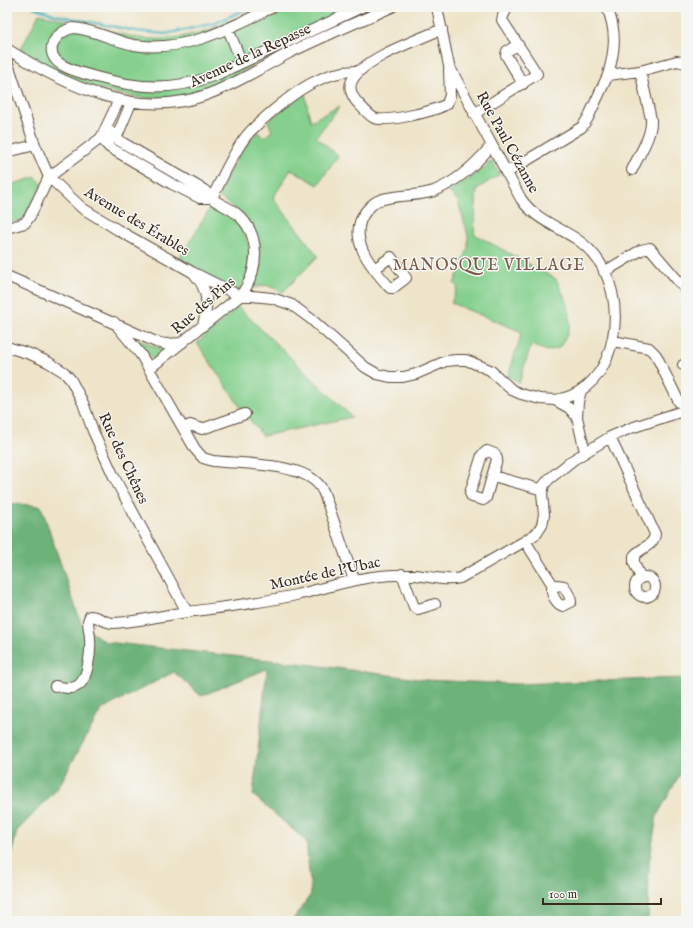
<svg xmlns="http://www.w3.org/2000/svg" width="693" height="928" font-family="'IM FELL English',serif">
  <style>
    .green { fill: #85d08e; stroke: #607d56 }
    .forest { fill: #6cb279; stroke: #546e4c }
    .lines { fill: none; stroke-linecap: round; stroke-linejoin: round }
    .stream { stroke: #45b4bf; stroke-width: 2.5 }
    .minor-casing { stroke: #564638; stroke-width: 12 }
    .minor { stroke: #fff; stroke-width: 10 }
    .labels { text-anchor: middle; stroke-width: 3; stroke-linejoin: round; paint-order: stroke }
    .street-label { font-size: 15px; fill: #3b2a1e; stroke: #f6f6f2 }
    .neighbourhood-label { font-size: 16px; letter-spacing: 1px; fill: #78594a; stroke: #f6f6f2 }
  </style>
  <rect width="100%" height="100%" fill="#f6f6f2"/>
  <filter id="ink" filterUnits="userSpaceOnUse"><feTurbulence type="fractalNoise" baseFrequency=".025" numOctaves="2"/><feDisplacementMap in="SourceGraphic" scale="8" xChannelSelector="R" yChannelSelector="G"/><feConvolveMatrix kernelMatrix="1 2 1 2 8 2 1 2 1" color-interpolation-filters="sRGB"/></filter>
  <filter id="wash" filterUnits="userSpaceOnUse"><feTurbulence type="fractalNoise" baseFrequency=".012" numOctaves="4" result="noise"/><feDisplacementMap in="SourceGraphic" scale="16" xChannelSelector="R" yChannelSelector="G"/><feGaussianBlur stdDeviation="0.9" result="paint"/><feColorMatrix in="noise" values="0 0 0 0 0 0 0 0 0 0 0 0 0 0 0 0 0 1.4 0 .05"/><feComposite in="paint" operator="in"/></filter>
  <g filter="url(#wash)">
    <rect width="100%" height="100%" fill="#eee4c9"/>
    <path class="green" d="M263 7H380C339 26 298 44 258 63 240 72 224 84 204 91 158 109 94 92 52 69 41 63 31 56 21 49L39 14C61 19 82 24 104 30 119 33 134 38 149 39 189 41 228 23 263 7Z
      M305 92 308 111 311 121 340 106 316 137 338 156 318 185 291 169 273 198 318 256 283 292 266 285 253 288C263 259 266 242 244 218 236 209 228 203 218 196 230 171 238 152 258 132L263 138 272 131 268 121Z
      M492 161 500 174 477 189 474 234 556 279 568 305 570 325 567 335 559 348 547 351 531 345 519 383 508 376 522 332 451 303 458 287 454 284 468 249V235L458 201 448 191 472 177Z
      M36 177 42 184 23 220 7 224V186Z
      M212 205C237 212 253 242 250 267 250 275 243 283 240 290L235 291 179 259Z
      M238 307 352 417 263 436 245 414 197 343Z
      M138 340 164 350 165 352 154 360 136 341Z"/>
    <path class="forest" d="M7 503 41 506 82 626 106 642 306 664 426 680 516 684 684 678 686 676V763L657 816 649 863 648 921H292L311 894 306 841 253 795 267 669 201 696 174 672 101 710 58 788 17 831 7 872Z"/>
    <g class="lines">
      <path class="stream" d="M33 7 56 15 95 23 136 31 165 34 216 23 250 7"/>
    </g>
  </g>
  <g filter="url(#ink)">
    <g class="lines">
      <g class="minor-casing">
        <path id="minor" d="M273 7C230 28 185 53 134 45 113 41 94 29 73 28 54 32 42 53 62 65 72 71 85 74 96 77 139 89 173 91 216 75L362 7
          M437 7 449 66 521 199C534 218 556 226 575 238 615 264 623 316 607 358 598 380 579 397 555 400
          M607 7C617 32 615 50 608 75
          M228 29 242 63
          M442 29C418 40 366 57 353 79 348 86 351 94 356 101 361 106 367 114 374 118 386 123 435 111 447 104L450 95 449 70
          M518 45 507 51 506 55 523 84
          M7 49C66 86 136 120 206 95 234 85 261 68 287 54 321 37 357 22 392 7
          M7 61 35 145 49 177 82 208 118 230 192 272 240 296H252L272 298 292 305 311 319 365 367 377 374 390 377H403L416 374 446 361 457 360H466L490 370 512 390 521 394 540 399 555 400 569 408 577 417 585 452
          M474 114 537 74 502 20 503 16 507 8
          M107 128 118 140 204 190C207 192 208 195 210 197 218 204 229 207 237 214 262 235 259 272 240 296L150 368
          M101 138 109 147 172 184 200 198H212
          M110 140 115 137 118 134 131 103
          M7 152 35 145
          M632 170C639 154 652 137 651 119L640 71
          M506 173 582 127 588 118 608 75 640 71 677 61 686 63
          M212 198C222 179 231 157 244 139 250 130 259 123 268 115 292 94 324 69 359 71
          M7 228 25 223 30 216 49 177 101 138 119 100
          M376 270 377 267 391 257 406 278 393 288H390C373 269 345 238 366 211 370 207 373 202 380 200 397 194 416 197 434 191 456 182 476 164 491 146
          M604 272 641 250 650 248 686 290
          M195 275C209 290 208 306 203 325
          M7 276 156 342 165 344 182 343
          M114 322 141 355 195 449 203 458 213 461C240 464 294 463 315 481 320 485 323 490 325 496L354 580
          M613 341 649 348 656 355 679 402
          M7 347 30 354 48 362 64 372 71 380 83 403 93 431 115 479 187 612
          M683 365 686 364
          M577 417 578 402 581 391
          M183 428 190 425 202 429 245 414
          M610 437 655 534C654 546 640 548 634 556V563L641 578
          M487 451 495 454 497 459 486 498 483 500 472 497 470 493 482 455Z
          M493 476 543 490
          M525 541 554 587
          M402 574 414 607 418 609 435 604
          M635 587a10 10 0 1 1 20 0a10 10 0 1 1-20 0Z
          M557 585 564 586 570 597 571 602 563 606C557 605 551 594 552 589Z
          M55 686C61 687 71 690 77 686 88 681 91 651 90 639 90 633 88 627 88 621L90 616C98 616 105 623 113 623 138 622 163 615 188 612 224 607 260 603 296 595 321 589 346 581 372 577 387 575 401 574 415 575 429 576 446 582 460 578L525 541 537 533 542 525 544 515 542 493 544 485 549 479 573 460 610 437 631 428 686 410"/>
      </g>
      <use href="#minor" class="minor"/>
    </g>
  </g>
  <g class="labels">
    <g class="street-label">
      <text transform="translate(250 55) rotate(-25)" y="5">Avenue de la Repasse</text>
      <text transform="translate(508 142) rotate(61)" y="5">Rue Paul Cézanne</text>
      <text transform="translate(137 221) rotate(31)" y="5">Avenue des Érables</text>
      <text transform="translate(203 305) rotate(-41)" y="5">Rue des Pins</text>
      <text transform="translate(124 458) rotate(65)" y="5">Rue des Chênes</text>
      <text transform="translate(325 573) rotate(-12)" y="5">Montée de l'Ubac</text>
    </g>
    <g class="neighbourhood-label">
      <text x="489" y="270">MANOSQUE VILLAGE</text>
    </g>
  </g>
  <rect width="693" height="928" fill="none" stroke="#f6f6f2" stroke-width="24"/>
  <path d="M543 898v6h118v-6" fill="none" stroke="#3b2a1e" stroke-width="2"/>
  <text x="549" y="898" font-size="12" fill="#3b2a1e" stroke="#f6f6f2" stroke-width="3" paint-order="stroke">100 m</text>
</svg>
